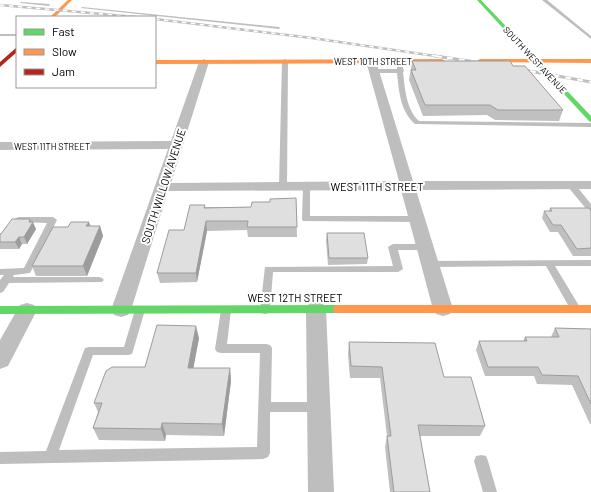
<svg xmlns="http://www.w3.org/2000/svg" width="591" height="492" font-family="Barlow,sans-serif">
<rect width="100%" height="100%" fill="#fff"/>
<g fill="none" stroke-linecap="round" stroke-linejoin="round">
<g fill="#bfbfbf" fill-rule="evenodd">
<polygon points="21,2 49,4 50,5 49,6 20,3"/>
<polygon points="82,7 279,27 280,28 279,29 81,8"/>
</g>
<g fill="#bebebe" fill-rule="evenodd">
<polygon points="542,0 547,0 591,36 591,39"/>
<rect x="0" y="34" width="17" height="2"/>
<polygon points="285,59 288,61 287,186 283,188 279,186 282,61"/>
<path d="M396,60L401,61L404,71L403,72C405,89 406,109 419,121L591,123V127L415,124C400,111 399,91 397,73H373L370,71L373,69H397Z"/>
<polygon points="568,183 574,183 591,204 591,211 588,211 568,187 567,185"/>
<polygon points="303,184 306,184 310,186 310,216 417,216 421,219 417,222 303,221 302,219"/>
<polygon points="19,217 53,217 57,220 30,273 14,275 13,277 99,277 102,278 104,280 102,282 9,283 3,292 0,293 0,280 4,275 0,275 0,269 24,268 47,223 16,222 15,220 16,218"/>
<polygon points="393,244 425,244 430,247 425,250 398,250 403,269 398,272 273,272 270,310 269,313 265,314 261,313 260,310 265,267 393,266 388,247"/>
<polygon points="591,260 591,266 555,266 581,309 580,312 576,313 572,312 546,266 430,267 425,264 430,261"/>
<polygon points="140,306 144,307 145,310 132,354 128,355 93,355 59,450 257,447 260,353 221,353 217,352 215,349 221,310 222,307 226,306 230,307 231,310 227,344 266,344 270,345 272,348 271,402 318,402 322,403 324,407 322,411 318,412 270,412 270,453 268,457 263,459 0,464 0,452 46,451 85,348 89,347 124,347 135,310 136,307"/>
<polygon points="481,455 486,456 488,461 497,492 483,492 474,461 476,456"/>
</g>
<g fill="#bebebe" fill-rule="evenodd">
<polygon points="371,58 376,61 413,181 591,181 591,189 416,190 453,309 450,314 443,316 436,314 433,309 401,190 168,191 131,310 128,315 121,317 114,315 111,310 168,149 0,150 0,142 171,141 199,62 204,59 209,62 171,183 399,181 366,61"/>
<polygon points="316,302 323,304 326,309 334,492 308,492 306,309 309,304"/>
<polygon points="27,303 34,305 37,310 8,366 0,369 0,340 20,305"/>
</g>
<g fill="#63d668" fill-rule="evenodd">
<polygon points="477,0 481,0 591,116 591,122 589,121"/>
<polygon points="338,305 342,306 343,309 342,312 338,313 0,314 0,306"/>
</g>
<g fill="#ff974d" fill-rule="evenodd">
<polygon points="68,0 72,0 55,17 50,17"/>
<polygon points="480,59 591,59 591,63 478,62 478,60"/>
<polygon points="155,60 442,59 445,61 442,63 155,64"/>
<polygon points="338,305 591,305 591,313 338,313 334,312 333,309 334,306"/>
</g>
<polygon fill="#b3261e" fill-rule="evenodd" points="17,47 17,52 0,67 0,62"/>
<defs>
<g id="rail-far1">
<polyline points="0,5 136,17"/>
<polyline points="155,19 312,38 442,57"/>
</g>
<g id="rail">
<polyline points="435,56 483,63"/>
<polyline points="518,69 591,82"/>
</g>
</defs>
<use href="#rail-far1" stroke="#bebebe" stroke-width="2.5"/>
<use href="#rail" stroke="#bebebe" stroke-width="3"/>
<use href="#rail-far1" stroke="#fff" stroke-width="1.5" stroke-dasharray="4.5" stroke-linecap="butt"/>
<use href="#rail" stroke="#fff" stroke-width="2" stroke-dasharray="6" stroke-linecap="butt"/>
</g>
<g fill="#c0c0c0">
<polygon points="412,61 513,66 563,110 559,121 495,120 487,115 423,116 409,80"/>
<polygon points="296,198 297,237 248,237 247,230 207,231 197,282 160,283 157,273 205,205 205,207 251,207 270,202"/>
<polygon points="550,208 591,211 591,256 573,256 558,232 550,232 542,218 544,211 549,211"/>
<polygon points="30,219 36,229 27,244 22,244 19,249 0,249 0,234"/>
<polygon points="90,226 100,226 103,236 87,276 36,276 32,266"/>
<polygon points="327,233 368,258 367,264 328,265 326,240"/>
<polygon points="555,328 591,329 591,424 590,424 572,385 537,384 534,376 485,376 476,350 479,341 523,341 525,337 551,337"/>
<polygon points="199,338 193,368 230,368 231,381 224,436 166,435 165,441 99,440 93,428 98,412 94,403 145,367"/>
<polygon points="349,342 444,377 485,426 480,436 420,436 430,492 390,492 385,447 387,436 380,378 350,378 348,354"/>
</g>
<g fill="#9c9c9c">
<polygon points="30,219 32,224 33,222 36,229 27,244 24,237"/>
<polygon points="206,221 207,231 197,282 196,273"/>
<polygon points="89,222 92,231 86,226"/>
<polygon points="100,226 103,236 87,276 83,266"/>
<polygon points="19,237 22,244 19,249 15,242"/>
<polygon points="196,326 199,338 191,381 188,368"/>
<polygon points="230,368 231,381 224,436 222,424"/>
<polygon points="162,423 166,435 165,441 161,429"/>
</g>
<g fill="#dfdfdf" stroke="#9c9c9c">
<polygon points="412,61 510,61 513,66 525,66 563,110 498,110 490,105 425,105 411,70 416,70"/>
<polygon points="296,198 297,227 247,227 248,221 206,221 196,273 157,273 169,230 184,230 190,205 205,205 204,208 251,207 252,202 270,202 270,199"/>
<polygon points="550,208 589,208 591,211 591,248 577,249 561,225 553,225 544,211 552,211"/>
<polygon points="12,219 30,219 29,222 33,222 24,237 19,237 15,242 0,242 0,234 1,234"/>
<polygon points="71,222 89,222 86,226 100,226 83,266 32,266 53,227 68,227"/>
<polygon points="327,233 364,233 368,258 329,258"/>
<polygon points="157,325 196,326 188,368 230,368 222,424 162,423 161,429 93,428 102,403 94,403 106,371 112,367 145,367"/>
<polygon points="555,328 591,329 591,404 578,376 542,375 538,367 488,367 479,341 527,341 525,337 559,337"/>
<polygon points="349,342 435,343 444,377 471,377 485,426 418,425 430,492 394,492 387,436 391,436 382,367 351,366"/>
</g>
<g text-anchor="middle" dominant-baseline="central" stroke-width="4" stroke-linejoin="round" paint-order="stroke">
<g font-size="9" fill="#000" stroke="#fff">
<text transform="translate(535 60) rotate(47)">SOUTH WEST AVENUE</text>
<text x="373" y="61">WEST 10TH STREET</text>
<text x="52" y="146">WEST 11TH STREET</text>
</g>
<g font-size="11" fill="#000" stroke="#fff">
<text transform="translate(163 186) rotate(-72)">SOUTH WILLOW AVENUE</text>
<text x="377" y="186">WEST 11TH STREET</text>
<text x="295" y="297">WEST 12TH STREET</text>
</g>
</g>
<rect x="16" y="16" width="140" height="72" fill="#ffffff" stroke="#999999"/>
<rect x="24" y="29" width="20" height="6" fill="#63d668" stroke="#999999"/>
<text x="52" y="36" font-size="12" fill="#000000">Fast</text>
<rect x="24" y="49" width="20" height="6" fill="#ff974d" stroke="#999999"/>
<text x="52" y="56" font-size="12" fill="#000000">Slow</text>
<rect x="24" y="69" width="20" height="6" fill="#b3261e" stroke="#999999"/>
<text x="52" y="76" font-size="12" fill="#000000">Jam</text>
</svg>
